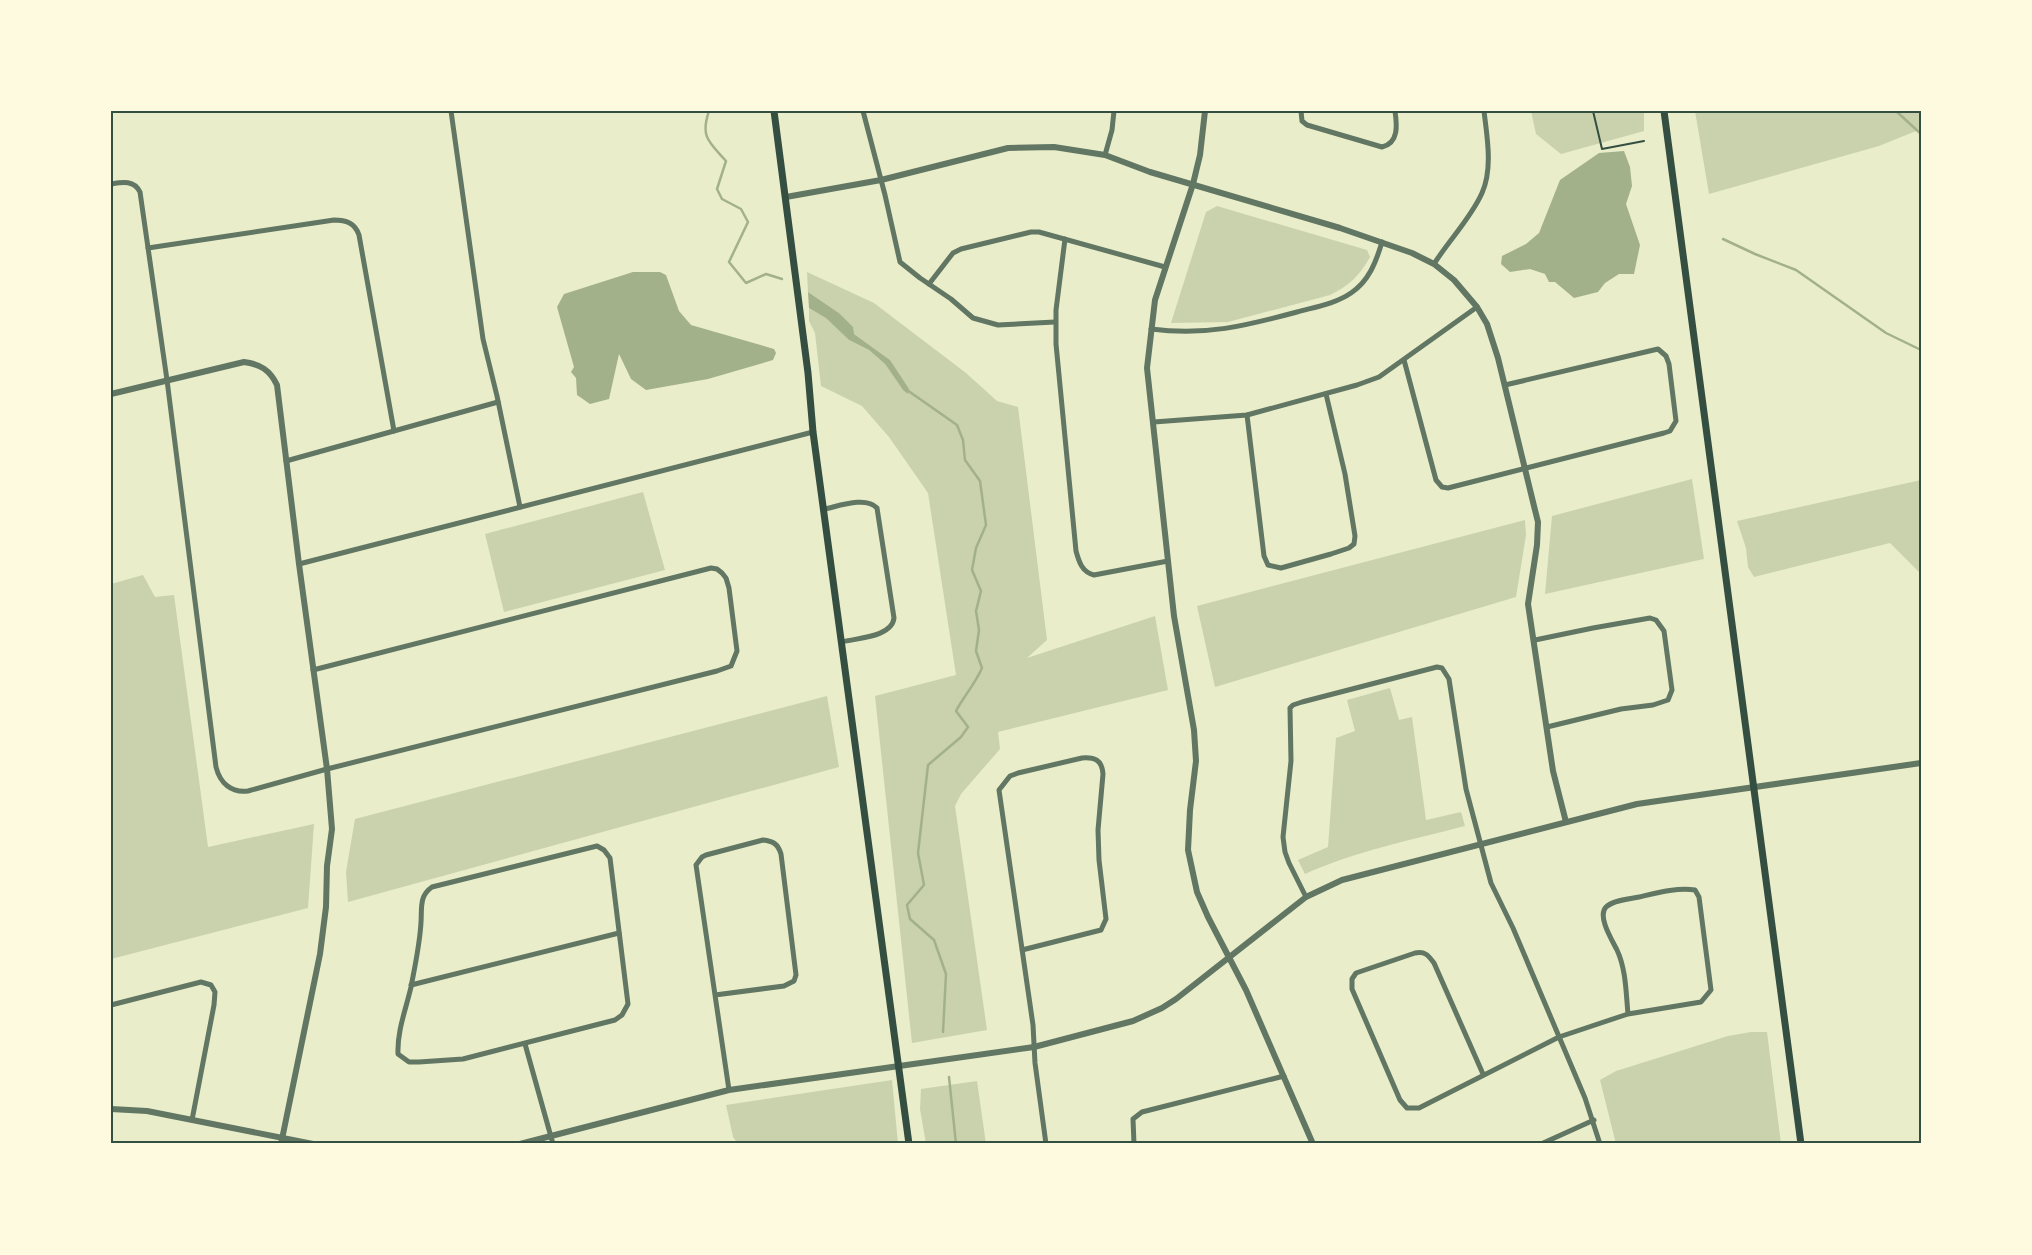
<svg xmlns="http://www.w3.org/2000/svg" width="2032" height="1255" font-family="'Varela Round',sans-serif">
<rect width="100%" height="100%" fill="#e9edc9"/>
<g fill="#cad2ad">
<polygon points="1531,111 1644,111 1644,131 1561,154 1536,134"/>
<polygon points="1695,111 1921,111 1921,129 1879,146 1709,194"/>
<path d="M1217,206L1367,250L1370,257C1360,275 1349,286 1330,295L1228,322L1171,323L1206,212Z"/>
<polygon points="807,272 874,303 966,373 997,401 1018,407 1047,640 1027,658 1155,616 1168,690 998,732 1000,749 961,794 955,806 987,1030 912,1043 875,696 956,675 928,493 889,437 862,406 821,386 815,333 809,321 809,308 826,317 849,340 869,350 885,364 903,390 890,360 854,334 839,313 808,292"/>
<polygon points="1692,479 1704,559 1545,594 1552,516"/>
<polygon points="1921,480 1921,574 1890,543 1754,577 1748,567 1746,548 1737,521"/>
<polygon points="643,492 665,570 504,612 485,534"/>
<polygon points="1525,520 1526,535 1516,597 1215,687 1197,606"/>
<polygon points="143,575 155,597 174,595 208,847 314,824 308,908 111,959 111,584"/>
<path d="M1390,688L1399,720L1412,717L1426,820L1461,812L1465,826C1411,840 1356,851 1305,874L1298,860L1328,847L1336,738L1355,731L1347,700Z"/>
<polygon points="827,696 839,767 348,902 346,872 355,819"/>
<polygon points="1751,1032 1767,1032 1781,1144 1616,1144 1600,1080 1616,1071 1728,1036"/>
<polygon points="892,1080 898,1144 738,1144 733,1137 726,1105"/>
<polygon points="977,1081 986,1144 926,1144 920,1109 921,1089"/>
</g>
<g fill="#a3b18a">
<polygon points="1624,151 1630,167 1632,186 1626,204 1640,245 1634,274 1619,274 1605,283 1598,292 1574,298 1555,282 1549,282 1545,274 1530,269 1510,272 1501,264 1502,256 1526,244 1539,233 1560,180 1599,153"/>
<polygon points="633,272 660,272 666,275 679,311 691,325 774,349 776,353 773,360 708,379 646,390 631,379 619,354 609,399 590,404 577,395 576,378 571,372 574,367 557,307 564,294"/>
<polygon points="808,292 839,313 853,327 854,334 890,360 909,389 908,394 903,390 885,364 869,350 849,340 826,318 809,308"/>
</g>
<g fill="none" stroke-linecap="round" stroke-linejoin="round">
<g stroke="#a3b18a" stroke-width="2.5">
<path d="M709,111C700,137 709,142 726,161L717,189L722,199L741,209L748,222L729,262L746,283L766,274L782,279"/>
<polyline points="1896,111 1921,134"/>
<polyline points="1723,239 1755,254 1796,270 1886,333 1921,350"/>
<path d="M907,390L957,425L963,440L965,460L980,481L986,525L976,548L972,570L981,591L976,611L979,630L976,651L982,668C975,684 964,696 956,711L968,727L961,737L928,765L918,853L924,885L907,905L910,919L934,940L946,974L943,1032"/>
<polyline points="949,1077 956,1144"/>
</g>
<polyline stroke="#344e41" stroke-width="2" points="1593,111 1602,149 1644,141"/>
<g stroke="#617663" stroke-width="5">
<polyline points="451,111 483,339 497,396 520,507"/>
<polyline points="863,111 885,195 900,262 920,278 951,299 973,318 998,325 1055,322"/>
<path d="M1301,111L1302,121L1307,125L1382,147C1399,143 1397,125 1395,111"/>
<polyline points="1105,155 1112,130 1114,111"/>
<path d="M111,184C123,182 134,180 140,192L167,380L216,767C220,783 231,793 248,791L327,769L717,671L731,666L737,651L729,588L726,578L722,573L717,569L711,568L313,670"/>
<path d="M1065,239L1056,310V344L1076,551C1079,562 1082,572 1094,575L1168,561"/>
<path d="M148,248L334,220C346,220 355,223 359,235L394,431"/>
<path d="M1434,264C1449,240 1471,218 1482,193C1493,168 1487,137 1484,111"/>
<polyline points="929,284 953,253 961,249 1031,232 1039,232 1165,267"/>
<path d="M1151,329C1206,336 1245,326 1297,312C1315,307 1335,304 1351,293C1369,281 1376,262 1382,242"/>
<polyline points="1404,360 1436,480 1442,487 1448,488 1664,433 1670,431 1676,421 1669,364 1666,356 1658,349 1505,385"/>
<polyline points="1247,415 1264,556 1268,565 1281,568 1331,554 1349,548 1354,544 1355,536 1345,474 1326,394"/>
<polyline points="1154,422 1247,415 1357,385 1379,377 1477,307"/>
<polyline points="286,461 498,402"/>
<path d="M825,509C839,506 866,496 877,508L894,618C892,637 857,638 842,642"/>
<polyline points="299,564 813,432"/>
<polyline points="1535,640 1593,628 1650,618 1656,620 1664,631 1672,690 1668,700 1653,705 1621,709 1547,727"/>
<path d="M597,846L604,850L610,858L628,1004L622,1015L615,1020L463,1059L419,1062H409L398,1054C397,1031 406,1009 411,987C415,966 420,943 421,922C422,908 419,896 432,887Z"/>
<polyline points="1306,897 1289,863 1285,852 1283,837 1291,761 1290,708 1293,705 1302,702 1437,667 1442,668 1449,679 1466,789 1491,883 1513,928 1585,1098 1600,1144"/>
<path d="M1022,950L1101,930L1106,919L1099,860L1098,830L1103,774C1102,760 1095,757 1082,758L1018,773L1010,776L999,790L1033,1025L1035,1063L1046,1144"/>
<polyline points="411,985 619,933"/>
<path d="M715,995L696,865L702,857L706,855L763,840C773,841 778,844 781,854L796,975L794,981L784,986L715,995L729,1090"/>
<polyline points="111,1005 201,982 211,985 215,992 214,1005 192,1120"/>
<polyline points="525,1044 553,1144"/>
<path d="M1483,1074L1434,963C1428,955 1425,951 1415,953L1356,973L1352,979V989L1400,1100L1407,1108H1419L1559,1037L1628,1014L1701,1002L1711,990L1699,897L1695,890C1678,887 1656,893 1639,897C1629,899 1613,900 1606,907C1597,916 1612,940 1617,950C1626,969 1626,993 1628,1014"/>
<polyline points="1134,1144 1133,1119 1142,1112 1284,1076"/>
<polyline points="1541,1144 1594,1120"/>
</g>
<g stroke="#617663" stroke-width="6">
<polyline points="1205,111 1200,155 1193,184 1155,300 1147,368 1174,616 1194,730 1196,761 1190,810 1188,850 1197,892 1208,917 1246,990 1313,1144"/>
<polyline points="786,197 881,180 1008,148 1054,147 1105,155 1150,172 1340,228 1412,253 1434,264 1454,280 1477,307 1487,324 1498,358 1534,506 1538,522 1537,545 1528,604 1553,771 1566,822"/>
<path d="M111,394L244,362C260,364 270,370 277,385L299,564L327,769L332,829L327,866L326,907L320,954L281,1144"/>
<polyline points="111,1109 147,1111 313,1144"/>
<polyline points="520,1144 729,1090 1034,1047 1133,1021 1162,1008 1176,999 1306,897 1342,880 1637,804 1921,763"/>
</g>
<g stroke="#344e41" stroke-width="7">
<polyline points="774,111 808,373 813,432 909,1144"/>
<polyline points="1664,111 1801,1144"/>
</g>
</g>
<rect width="2032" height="1255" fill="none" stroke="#fefae0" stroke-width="225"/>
<rect x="112" y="112" width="1808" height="1030" fill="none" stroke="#344e41" stroke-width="2"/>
</svg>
